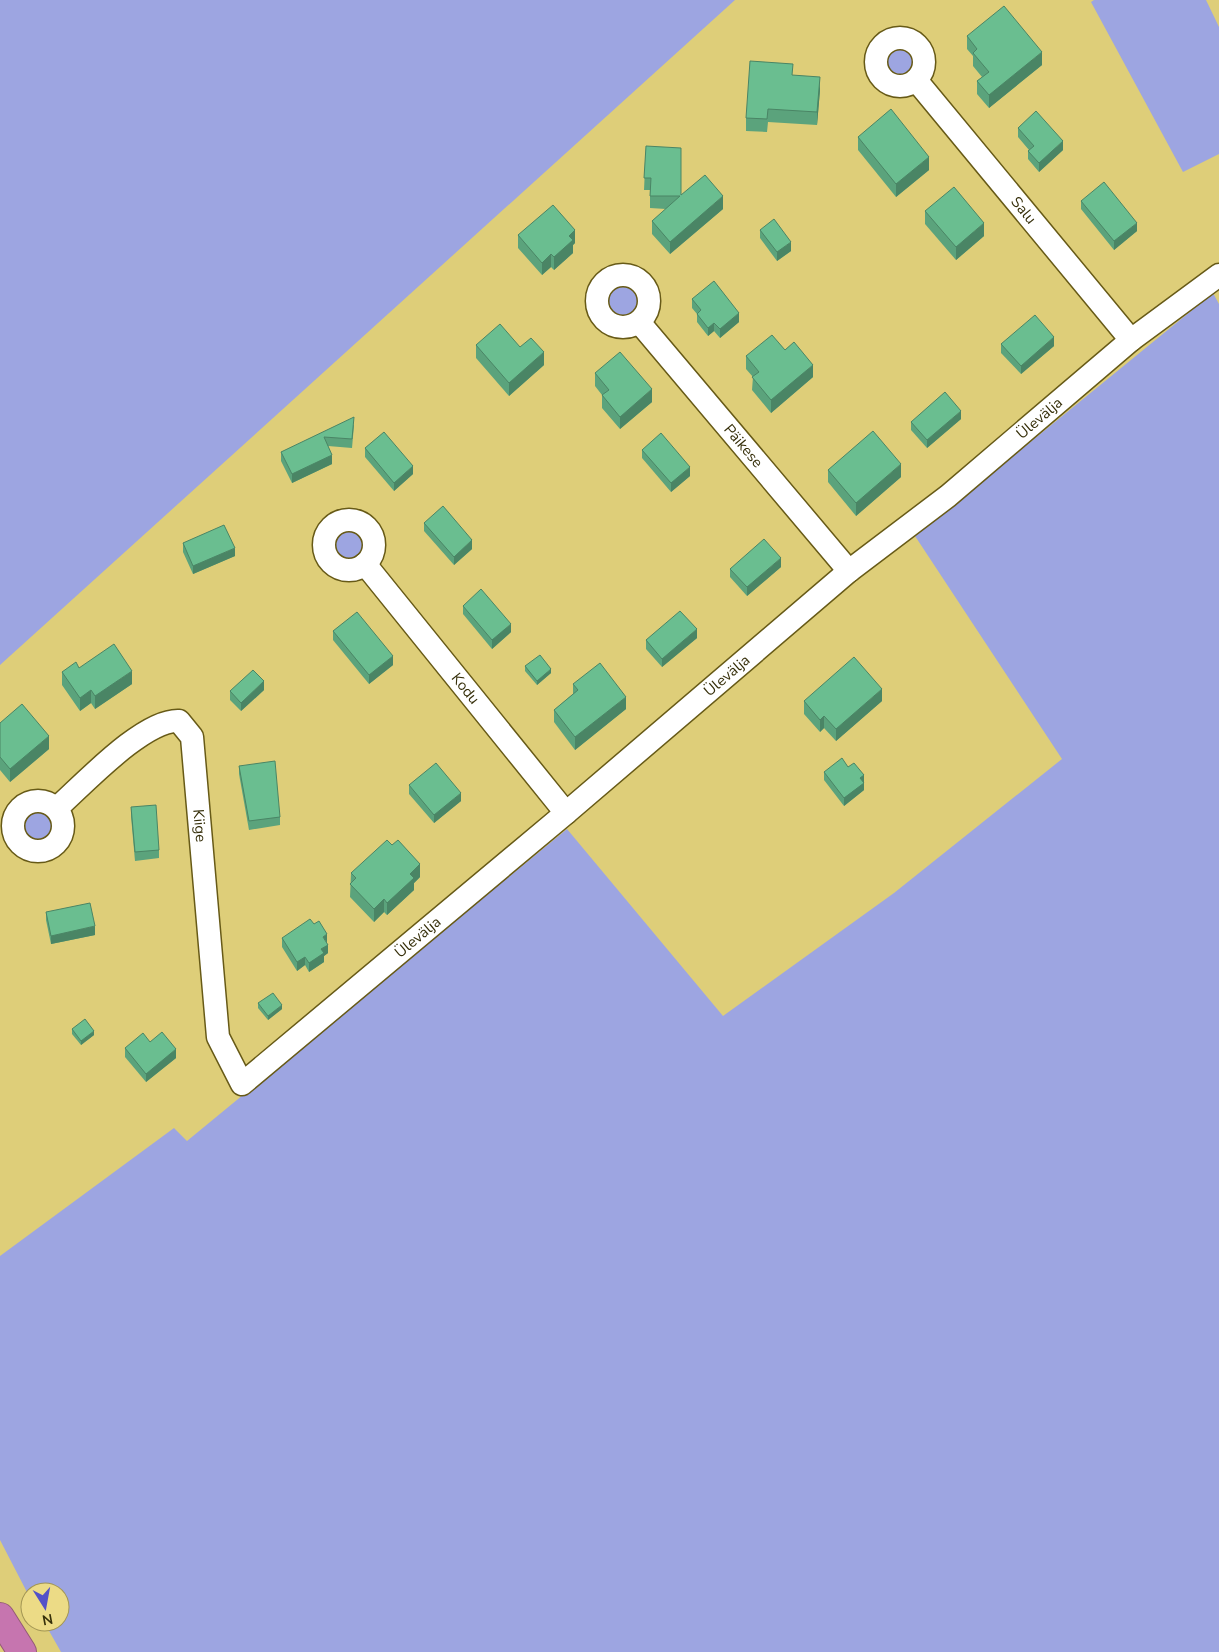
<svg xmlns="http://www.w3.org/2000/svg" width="1219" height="1652" font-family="'Nunito Sans',sans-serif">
<rect width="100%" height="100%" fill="#dece79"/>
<g fill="#9da5e1">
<polygon points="0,0 735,0 0,665"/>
<polygon points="1094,0 1206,0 1219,27 1219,154 1183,172 1091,2"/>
<circle cx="900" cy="62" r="17"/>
<circle cx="623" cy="300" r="17"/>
<polygon points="1213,293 1219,304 1219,1652 61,1652 44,1622 60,1622 60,1592 30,1592 30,1598 0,1540 0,1256 174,1128 187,1141 567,829 723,1016 894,893 1062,759 915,536"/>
<circle cx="349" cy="544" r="17"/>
<circle cx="38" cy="826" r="16"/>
</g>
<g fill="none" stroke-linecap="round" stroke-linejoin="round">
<defs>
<g id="street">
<circle cx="900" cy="62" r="24"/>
<path id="s1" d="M916,80L1131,340"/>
<circle cx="623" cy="301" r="26"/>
<path id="s2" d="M639,322L849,571"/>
<circle cx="349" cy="545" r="25"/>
<path id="s3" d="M365,564L566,813"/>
<circle cx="38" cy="826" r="25"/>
<path id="s4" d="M57,808C84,784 144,719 179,721L192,737L218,1037L242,1084L566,813L849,571L948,496L1131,340L1219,275"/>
</g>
<polyline id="highway" points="0,1617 22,1652"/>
</defs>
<use href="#street" stroke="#675a17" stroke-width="25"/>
<use href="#highway" stroke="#945c75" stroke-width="30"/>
<use href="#street" stroke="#fff" stroke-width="22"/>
<use href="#highway" stroke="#c675af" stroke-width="28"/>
</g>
<g fill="#5ba37c">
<polygon points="967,36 1042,65 989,108 977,94 977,81 982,77 973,66 973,56 967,49"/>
<polygon points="793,76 820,90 817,125 768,122 767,132 746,131 746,118"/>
<polygon points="1018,128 1063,150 1039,172 1028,159 1028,151 1029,150 1018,137"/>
<polygon points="858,137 929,170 896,197 858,150"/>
<polygon points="646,146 681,195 723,209 670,254 652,234 652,221 666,209 650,208 650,190 644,190"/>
<polygon points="1081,201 1137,231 1114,250 1081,209"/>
<polygon points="925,211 984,236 956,260 925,224"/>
<polygon points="760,230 791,251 777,261 760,238"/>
<polygon points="518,235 575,243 573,245 573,253 554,270 551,267 542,275 518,248"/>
<polygon points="692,299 739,322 720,338 714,331 708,336 697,322 697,314 692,308"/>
<polygon points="1001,344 1054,346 1021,374 1001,353"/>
<polygon points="476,345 520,347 544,365 509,396 476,358"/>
<polygon points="785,350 813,377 771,413 752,390 753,377 746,369 746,356"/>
<polygon points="595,373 652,402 620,429 602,408 602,395 595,386"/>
<polygon points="961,419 927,448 911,430 911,422"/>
<polygon points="354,425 352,448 328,446 332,464 292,483 281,461 281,452"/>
<polygon points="365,448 413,474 394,491 365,457"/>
<polygon points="642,450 690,476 671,492 642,458"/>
<polygon points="828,470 901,477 856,516 828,482"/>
<polygon points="424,523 472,549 454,565 424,531"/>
<polygon points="183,543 235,556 193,574 183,552"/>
<polygon points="781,567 747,596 730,577 730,569"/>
<polygon points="463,606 511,632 492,649 463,614"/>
<polygon points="333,631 393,665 369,684 333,640"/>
<polygon points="697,638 662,667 646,649 646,640"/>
<polygon points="525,666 551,673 537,685 525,671"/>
<polygon points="79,668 132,684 95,709 91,703 80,711 62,685 62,672"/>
<polygon points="573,684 626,709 575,750 554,722 554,710 573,694"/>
<polygon points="264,690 241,711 230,700 230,691"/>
<polygon points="804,701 882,701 836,741 824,728 820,732 804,714"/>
<polygon points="0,723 49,749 10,782 0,770"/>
<polygon points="239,766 280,817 280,825 249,830 239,774"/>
<polygon points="848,767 864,775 864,790 844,806 824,780 824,772"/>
<polygon points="409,785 461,801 434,823 409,794"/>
<polygon points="131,807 159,850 159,858 135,861 131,816"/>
<polygon points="351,873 420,877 414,883 414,890 387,915 384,912 374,922 350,897"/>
<polygon points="46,912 95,935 51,944 46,920"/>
<polygon points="282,938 327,943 328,953 324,956 324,962 309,972 305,965 297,971 282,947"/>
<polygon points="258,1003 282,1009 268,1020 258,1008"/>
<polygon points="72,1029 94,1035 81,1045 72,1034"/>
<polygon points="150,1042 176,1058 146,1082 125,1057 125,1048"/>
</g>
<g fill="#4a8565">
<polygon points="1042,52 1042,65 989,108 989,95"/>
<polygon points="820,77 820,90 817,125 817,112"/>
<polygon points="1063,141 1063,150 1039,172 1039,163"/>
<polygon points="929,157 929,170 896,197 896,184"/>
<polygon points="723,196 723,209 670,254 670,242"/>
<polygon points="984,223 984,236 956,260 956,247"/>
<polygon points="1137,223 1137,231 1114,250 1114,241"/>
<polygon points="575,230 575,243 573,245 573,253 554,270 554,257 569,236"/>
<polygon points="791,242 791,251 777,261 777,252"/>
<polygon points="551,254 551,267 542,275 542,263"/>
<polygon points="739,313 739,322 720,338 720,329"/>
<polygon points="714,323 714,331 708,336 708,328"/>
<polygon points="1054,337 1054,346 1021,374 1021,366"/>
<polygon points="544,352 544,365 509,396 509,383"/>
<polygon points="813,365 813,377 771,413 771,400"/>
<polygon points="652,389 652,402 620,429 620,417"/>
<polygon points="961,411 961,419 927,448 927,440"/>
<polygon points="332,455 332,464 292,483 292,474"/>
<polygon points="901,464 901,477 856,516 856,503"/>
<polygon points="413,466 413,474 394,491 394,483"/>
<polygon points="690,467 690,476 671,492 671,483"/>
<polygon points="472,540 472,549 454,565 454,557"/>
<polygon points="235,548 235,556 193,574 193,566"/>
<polygon points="781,558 781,567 747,596 747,587"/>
<polygon points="511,624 511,632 492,649 492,640"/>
<polygon points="697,629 697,638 662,667 662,659"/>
<polygon points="393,656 393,665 369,684 369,675"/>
<polygon points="551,669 551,673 537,685 537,681"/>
<polygon points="132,671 132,684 95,709 95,696"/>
<polygon points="264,681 264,690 241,711 241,703"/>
<polygon points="882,689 882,701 836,741 836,729"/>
<polygon points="91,690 91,703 80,711 80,698"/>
<polygon points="626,697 626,709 575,750 575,737"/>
<polygon points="824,716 824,728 820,732 820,720"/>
<polygon points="49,736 49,749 10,782 10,769"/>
<polygon points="864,775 864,790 844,806 844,798 860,778"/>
<polygon points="461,793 461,801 434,823 434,815"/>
<polygon points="420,864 420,877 414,883 414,890 387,915 387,903 410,874"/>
<polygon points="384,899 384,912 374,922 374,909"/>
<polygon points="95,926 95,935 51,944 51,936"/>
<polygon points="327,934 327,943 323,937"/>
<polygon points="328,945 328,953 324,956 324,962 309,972 309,963 321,949"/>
<polygon points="305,957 305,965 297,971 297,962"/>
<polygon points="282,1005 282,1009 268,1020 268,1016"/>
<polygon points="94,1031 94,1035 81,1045 81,1041"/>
<polygon points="176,1049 176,1058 146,1082 146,1074"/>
</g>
<g fill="#6abe90" stroke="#4a8565">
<polygon points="1004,6 1042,52 989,95 977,81 989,72 973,53 977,49 967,36"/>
<polygon points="750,61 793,64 792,75 820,77 817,112 768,109 767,119 746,118"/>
<polygon points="891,109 929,157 896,184 858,137"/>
<polygon points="1036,111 1063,141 1039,163 1028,151 1034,146 1018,128"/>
<polygon points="646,146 681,148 681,195 705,175 723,196 670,242 652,221 680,196 650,196 651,178 644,178"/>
<polygon points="1104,182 1137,223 1114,241 1081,201"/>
<polygon points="954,187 984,223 956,247 925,211"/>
<polygon points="553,205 575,230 569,236 573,240 554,257 551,254 542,263 518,235"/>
<polygon points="774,219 791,242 777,252 760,230"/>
<polygon points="714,281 739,313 720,329 714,323 708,328 697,314 701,310 692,299"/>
<polygon points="1035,315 1054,337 1021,366 1001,344"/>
<polygon points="500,324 520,347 531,338 544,352 509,383 476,345"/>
<polygon points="772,335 785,350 794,342 813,365 771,400 752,377 759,372 746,356"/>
<polygon points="620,352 652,389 620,417 602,395 609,390 595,373"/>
<polygon points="945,392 961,411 927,440 911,422"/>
<polygon points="354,417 352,439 324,437 332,455 292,474 281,452"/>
<polygon points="873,431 901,464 856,503 828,470"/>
<polygon points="384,432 413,466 394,483 365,448"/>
<polygon points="661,433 690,467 671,483 642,450"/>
<polygon points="443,506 472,540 454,557 424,523"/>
<polygon points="224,525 235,548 193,566 183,543"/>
<polygon points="764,539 781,558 747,587 730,569"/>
<polygon points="481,589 511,624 492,640 463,606"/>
<polygon points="680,611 697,629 662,659 646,640"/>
<polygon points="357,612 393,656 369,675 333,631"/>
<polygon points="114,644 132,671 95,696 91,690 80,698 62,672 76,662 79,668"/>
<polygon points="540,655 551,669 537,681 525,666"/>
<polygon points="854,657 882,689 836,729 824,716 820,720 804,701"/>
<polygon points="600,663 626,697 575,737 554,710 578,690 573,684"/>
<polygon points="253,670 264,681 241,703 230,691"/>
<polygon points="22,704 49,736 10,769 0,757 0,723"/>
<polygon points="842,758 848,767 854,763 864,775 860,778 864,783 844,798 824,772"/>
<polygon points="275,761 280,817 249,821 239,766"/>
<polygon points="436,763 461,793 434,815 409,785"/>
<polygon points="156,805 159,850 135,852 131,807"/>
<polygon points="387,840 392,845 398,840 420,864 410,874 414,878 387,903 384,899 374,909 350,884 356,878 351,873"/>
<polygon points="90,903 95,926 51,936 46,912"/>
<polygon points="310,919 314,924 319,921 327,934 323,937 328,945 321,949 324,953 309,963 305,957 297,962 282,938"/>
<polygon points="273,993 282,1005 268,1016 258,1003"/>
<polygon points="85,1019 94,1031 81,1041 72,1029"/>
<polygon points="162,1032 176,1049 146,1074 125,1048 143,1033 150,1042"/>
</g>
<g text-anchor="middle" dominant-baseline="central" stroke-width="4" stroke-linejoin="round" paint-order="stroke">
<g font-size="15" fill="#362f0a" stroke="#ecdb86">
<text stroke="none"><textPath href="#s1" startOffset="169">Salu</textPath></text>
<text stroke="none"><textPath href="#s4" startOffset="1566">Ülevälja</textPath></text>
<text stroke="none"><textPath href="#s2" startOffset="162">Päikese</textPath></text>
<text stroke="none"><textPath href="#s4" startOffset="1161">Ülevälja</textPath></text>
<text stroke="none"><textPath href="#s3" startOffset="160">Kodu</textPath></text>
<text stroke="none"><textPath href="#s4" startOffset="262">Kiige</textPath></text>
<text stroke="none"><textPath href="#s4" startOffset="756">Ülevälja</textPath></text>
</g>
</g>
<g transform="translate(45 1607) rotate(169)"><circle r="24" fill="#ecdb86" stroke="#a39654"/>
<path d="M0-4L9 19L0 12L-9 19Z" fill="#5351c8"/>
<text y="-8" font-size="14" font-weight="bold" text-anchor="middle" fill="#362f0a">N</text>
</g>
</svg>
